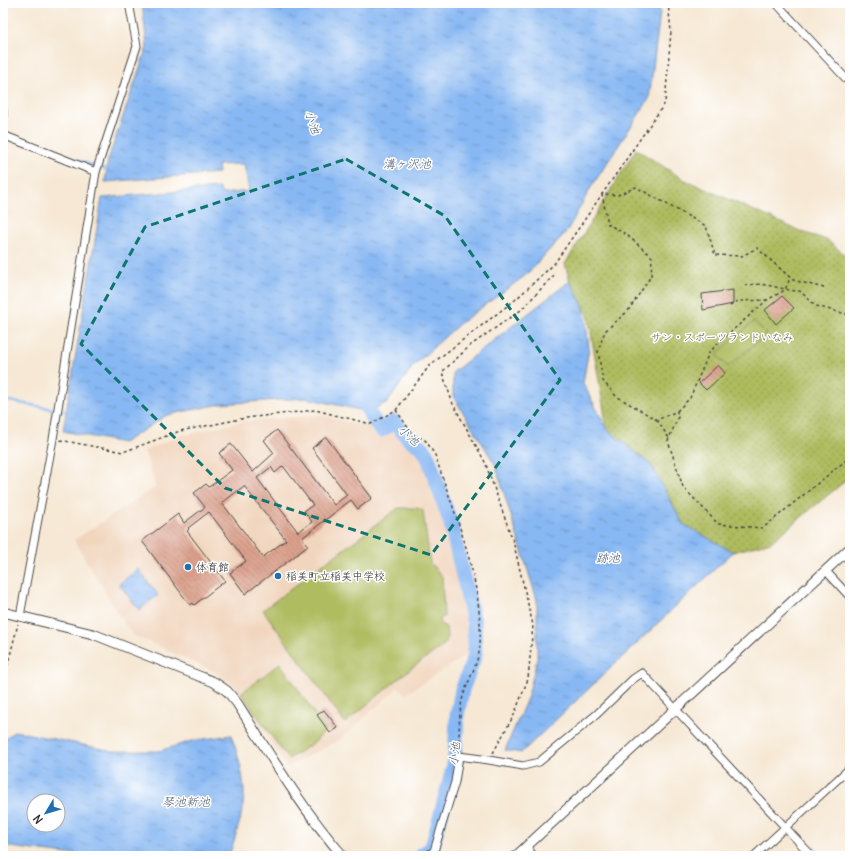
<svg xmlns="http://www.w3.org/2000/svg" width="853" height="859" font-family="Delius,'Klee One',sans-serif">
<defs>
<pattern id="park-dots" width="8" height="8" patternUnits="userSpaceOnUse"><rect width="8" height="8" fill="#afbc5e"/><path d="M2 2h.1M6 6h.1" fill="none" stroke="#8f994e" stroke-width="1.8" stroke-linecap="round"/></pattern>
<pattern id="water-ripples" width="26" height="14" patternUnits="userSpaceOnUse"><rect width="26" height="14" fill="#88b8f3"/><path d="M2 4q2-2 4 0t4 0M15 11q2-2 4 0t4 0" fill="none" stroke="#6f96c5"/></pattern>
<pattern id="building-back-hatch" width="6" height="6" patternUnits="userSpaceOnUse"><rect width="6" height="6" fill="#dca18d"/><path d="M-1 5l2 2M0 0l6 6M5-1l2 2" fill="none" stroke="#b38373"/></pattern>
</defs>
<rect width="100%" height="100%" fill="#fff"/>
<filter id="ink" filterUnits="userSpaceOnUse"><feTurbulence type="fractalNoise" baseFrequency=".025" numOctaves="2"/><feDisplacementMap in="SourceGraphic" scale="8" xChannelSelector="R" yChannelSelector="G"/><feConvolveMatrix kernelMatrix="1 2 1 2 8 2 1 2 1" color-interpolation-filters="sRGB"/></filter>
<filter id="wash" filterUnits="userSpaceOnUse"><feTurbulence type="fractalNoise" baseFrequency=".012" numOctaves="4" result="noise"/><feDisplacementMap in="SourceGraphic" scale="16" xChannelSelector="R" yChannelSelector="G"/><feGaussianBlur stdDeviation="0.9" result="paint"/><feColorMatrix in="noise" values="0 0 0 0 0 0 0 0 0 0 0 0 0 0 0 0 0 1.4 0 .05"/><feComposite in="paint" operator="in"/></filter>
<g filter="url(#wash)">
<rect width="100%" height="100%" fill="#f6e8d4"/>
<polygon fill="#f1d5bd" points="321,415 375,429 378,437 394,429 423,457 449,530 467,612 468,654 405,694 398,687 341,739 287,767 234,685 209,669 133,635 123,622 74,540 156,487 144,451 179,436 241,422"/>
<polygon fill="url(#park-dots)" stroke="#6d7444" points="636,149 683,179 802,232 827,240 850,259 850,477 771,542 733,552 683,524 652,466 607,429 588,315 570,281 565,264"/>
<g fill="#afbc5e" stroke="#6d7444">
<polygon points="754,321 766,334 728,367 717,354"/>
<path d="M398,508H417L423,510L430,563L442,576L444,617H441L440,624L446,627C447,635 449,640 443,646L409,670L345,723L263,610Z"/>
<polygon points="280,663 326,730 315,742 288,759 241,693"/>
</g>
<g fill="url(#water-ripples)" stroke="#5a728f" fill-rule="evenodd">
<polygon points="142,3 659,3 660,13 649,99 590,189 567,231 526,275 459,324 413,366 388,402 369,412 306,398 221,404 167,415 123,443 63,431 102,198 219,188 222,194 249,191 244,164 218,165 219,173 105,182 108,160 147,47"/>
<polygon points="570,281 584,308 589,348 583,383 607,429 652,466 683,524 733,552 521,753 505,750 528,696 537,659 537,600 495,464 453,396 453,372"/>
<polygon points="138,569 158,595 139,610 119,584"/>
<path d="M15,731L113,751H159L192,741L231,735C238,754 244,775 244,795C243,816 235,837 229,856H82L3,846V740ZM34,801H58V825H34Z"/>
</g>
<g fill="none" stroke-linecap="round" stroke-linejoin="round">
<g stroke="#88b8f3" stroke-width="2.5">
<polyline points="54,152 107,170 110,169"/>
<polyline points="3,400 64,411 69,408"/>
</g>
<path stroke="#88b8f3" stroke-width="15" d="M370,392C363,408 371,417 381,430L394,422L409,439L423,448L428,457L451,524L474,623L475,655L462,690L457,716L455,761L432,848L420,856"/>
</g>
<g id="blocks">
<g fill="url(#building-back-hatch)" fill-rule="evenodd">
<polygon points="733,290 733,304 703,310 702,294"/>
<polygon points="782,296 794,308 776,324 765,310"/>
<polygon points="718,365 725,373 706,390 699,383"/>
<path d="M277,430L334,505L347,495L312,448L326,437L372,498L358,509L351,500L302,538L308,546L245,594L230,573L246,561L209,512L188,528L189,529L187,531L225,581L194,605L193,603L190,605L142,541L178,514L184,523L205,507L194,493L206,484L209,487L232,470L219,453L231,444L253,472L274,453L264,440ZM283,466L313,505L304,511L312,522L298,532L257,478L271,467L275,473ZM244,486L286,540L263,557L222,503Z"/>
<polygon points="324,710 338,728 330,733 317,715"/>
</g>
</g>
</g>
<g filter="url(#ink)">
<use href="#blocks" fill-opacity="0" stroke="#494744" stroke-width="1"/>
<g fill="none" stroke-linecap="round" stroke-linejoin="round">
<defs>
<g id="minor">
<polyline points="776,3 850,83"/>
<polyline points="3,110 3,132"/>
<polyline points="3,135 96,172"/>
<polyline points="826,571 850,597"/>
<polyline points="20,616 53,439 96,172 137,46 129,3"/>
<polyline points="526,847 534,856"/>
<polyline points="427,856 434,851 455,782 459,756 489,760 523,766 539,762 597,714 633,679 642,673 812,856"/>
<polyline points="754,856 850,768"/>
</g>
<g id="tertiary">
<path d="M3,612L93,634L214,682L227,691L237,703C270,755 302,809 343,856"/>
<polyline points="516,856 850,548"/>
</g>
</defs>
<use href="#minor" stroke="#494744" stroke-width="9"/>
<use href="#tertiary" stroke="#494744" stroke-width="11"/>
<g stroke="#494744" stroke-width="1.5" stroke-dasharray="3 3" stroke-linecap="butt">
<path d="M745,286C763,280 782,291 800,291L816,306L846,314L850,317"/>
<polyline points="824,288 793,280 757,248 742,256 715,255 706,226 636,187 618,195 602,194 608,224 627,235 652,257 651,276 628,311 605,331 598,351 603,381 616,396 657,420 677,411 678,417 668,441 683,487 718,524 763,528 850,457"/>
<polyline points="730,306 738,301 767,300"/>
<path d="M396,410L411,432L426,441L435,455C455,516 483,579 480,644C479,664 467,681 462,700C459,716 459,732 459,748"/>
<polyline points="677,411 690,398 709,353 716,345 767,300 785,290 790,278"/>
<polyline points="657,420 669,438"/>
<polyline points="60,440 123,452 180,431 246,418 315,410 371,424 396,410 430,365 515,300 554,264 665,103 671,31 668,3"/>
<polyline points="3,683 18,624"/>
<polyline points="493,753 514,715 528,679 533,625 513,541 485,462 453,404 442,372 471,345 521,310 555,274"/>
</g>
<use href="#minor" stroke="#fff" stroke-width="7"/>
<use href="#tertiary" stroke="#fff" stroke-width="9"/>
</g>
</g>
<path fill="none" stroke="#0f766e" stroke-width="3" stroke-dasharray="8 5" stroke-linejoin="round" d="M346,159L445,216L560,380L431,555L225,488L81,344L145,227Z"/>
<g fill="#1f6fb2" stroke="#fff" stroke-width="1.5">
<circle cx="188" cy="567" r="4"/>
<circle cx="278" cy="576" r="4"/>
</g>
<g text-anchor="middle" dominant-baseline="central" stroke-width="3" stroke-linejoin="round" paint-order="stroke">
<g font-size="11" fill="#595e3d" stroke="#fff">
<text x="722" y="337">サン・スポーツランドいなみ</text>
</g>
<g font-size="11" fill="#2b2b2b" stroke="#fff" text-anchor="start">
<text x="196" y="567">体育館</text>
<text x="286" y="576">稲美町立稲美中学校</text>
</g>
<g font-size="12" font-style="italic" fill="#4c5c71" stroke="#fff">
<text transform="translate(313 122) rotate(71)">小池</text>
<text x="407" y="163">溝ヶ沢池</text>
<text transform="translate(409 435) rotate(42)">小池</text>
<text x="608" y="557">跡池</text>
<text transform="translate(454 754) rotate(-84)">小池</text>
<text x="186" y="801">琴池新池</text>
</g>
</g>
<rect width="853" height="859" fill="none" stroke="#fff" stroke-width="16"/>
<g transform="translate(46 813) rotate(232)"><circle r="19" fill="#ffffff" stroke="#aaaaaa"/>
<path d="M0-3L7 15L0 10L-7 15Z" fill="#1f6fb2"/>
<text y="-6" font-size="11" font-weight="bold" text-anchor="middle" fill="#2b2b2b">N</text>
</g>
</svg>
